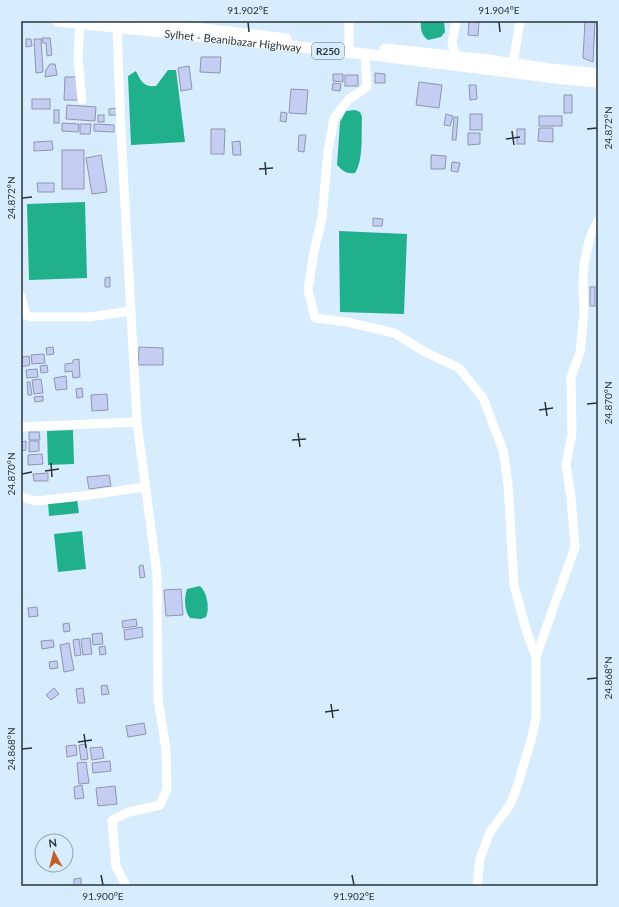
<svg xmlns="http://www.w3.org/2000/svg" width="619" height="907" font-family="Lato,sans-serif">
<rect width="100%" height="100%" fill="#d7edfd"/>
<g fill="#20b08c">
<path d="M421,21H444L445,32L441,37L428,40C422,36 420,29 421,21Z"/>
<path d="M168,70H176L185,142L131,145L128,76L136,71C141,82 144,87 156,86Z"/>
<path d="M355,110L360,112L362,117C361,132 364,160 355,173C346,174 343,171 337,165L340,122L346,111Z"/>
<polygon points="85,202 87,278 29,280 27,204"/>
<polygon points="339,231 407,234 404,314 340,312"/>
<polygon points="73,430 74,464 48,465 47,431"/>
<polygon points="77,499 79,513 49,516 48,503"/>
<polygon points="82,531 86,569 58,572 54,534"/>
<path d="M200,586C207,592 210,608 206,617L201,619L190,618C184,611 184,597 187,589Z"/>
</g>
<g fill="#c3cef2" stroke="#8d95af">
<polygon points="469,21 479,22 478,36 468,35"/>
<polygon points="585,21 595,21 593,62 583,58"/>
<polygon points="42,38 50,38 52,55 47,56 46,43 43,43"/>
<polygon points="26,39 31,39 32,46 26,47"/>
<polygon points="34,39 41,39 43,72 36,73"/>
<polygon points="201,57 221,57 220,73 200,72"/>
<polygon points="50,64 55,64 57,75 45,77 46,70"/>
<polygon points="189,66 192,89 181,91 178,68"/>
<polygon points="375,73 385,74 385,83 375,83"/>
<polygon points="333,74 343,74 343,82 333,81"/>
<rect x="345" y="75" width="13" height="11"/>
<polygon points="65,77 78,77 78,100 64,100"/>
<polygon points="419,82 442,85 439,108 416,105"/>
<polygon points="333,83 341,84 340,91 332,90"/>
<polygon points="469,85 476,85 477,99 470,100"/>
<polygon points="291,89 308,90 306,114 289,113"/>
<rect x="564" y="95" width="8" height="18"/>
<rect x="32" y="99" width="18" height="10"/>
<polygon points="67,105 96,107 95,121 66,119"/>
<polygon points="118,108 118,115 109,115 109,109"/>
<rect x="54" y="110" width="5" height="13"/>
<polygon points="281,112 287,113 286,122 280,121"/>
<polygon points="446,114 453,116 450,126 444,125"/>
<rect x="470" y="114" width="12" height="16"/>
<rect x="98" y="115" width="6" height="7"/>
<rect x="539" y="116" width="23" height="10"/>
<polygon points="454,117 458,117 456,140 452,140"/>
<polygon points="62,123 79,124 78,132 62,131"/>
<polygon points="80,124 91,124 90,134 80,134"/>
<polygon points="94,124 114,125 114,132 94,131"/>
<polygon points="539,128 553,128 553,142 538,141"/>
<polygon points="211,129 225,129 224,154 211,154"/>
<rect x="517" y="129" width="8" height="15"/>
<polygon points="468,133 480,133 480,144 468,145"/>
<polygon points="299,135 306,135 304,152 298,151"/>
<polygon points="52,141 53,150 34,151 34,142"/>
<polygon points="240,141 241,155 233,155 232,142"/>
<rect x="62" y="150" width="22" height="39"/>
<polygon points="101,155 107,192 92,194 86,158"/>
<polygon points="431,155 446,156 445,169 431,169"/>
<polygon points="452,162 460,163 458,172 451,171"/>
<polygon points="37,183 54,183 54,192 38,192"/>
<polygon points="373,218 383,219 382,226 373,226"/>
<polygon points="110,277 110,287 105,287 105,278"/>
<rect x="590" y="287" width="5" height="19"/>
<polygon points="53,347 54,354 47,355 46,348"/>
<polygon points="139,347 163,348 163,365 138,365"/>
<polygon points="44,354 45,363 32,364 31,355"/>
<polygon points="29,356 30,365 21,367 21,357"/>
<polygon points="79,359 80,377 73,378 72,371 65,372 65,364 73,363 73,360"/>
<polygon points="47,365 48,372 41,373 40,366"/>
<polygon points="37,369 38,377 27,378 26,370"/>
<polygon points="66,376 67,389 56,390 54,378"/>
<polygon points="41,379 43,393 34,394 32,380"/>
<polygon points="27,382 30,382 32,395 28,395"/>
<polygon points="82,388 83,397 77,398 76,389"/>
<polygon points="107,394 108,410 92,411 91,395"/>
<polygon points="43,396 43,401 35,402 34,397"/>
<polygon points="29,432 39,432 40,440 29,440"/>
<polygon points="26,441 26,450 21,451 21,442"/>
<polygon points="29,441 39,441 39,451 29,452"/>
<polygon points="42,454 43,464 28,465 28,455"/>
<polygon points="48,473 48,481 34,481 33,474"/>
<polygon points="109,475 111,486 89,489 87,477"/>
<polygon points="143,565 145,577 140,578 139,566"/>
<polygon points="181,589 183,615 166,616 164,590"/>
<polygon points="37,607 38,616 29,617 28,608"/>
<polygon points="136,619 137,626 123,628 122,621"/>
<polygon points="69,623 70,631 64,632 63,624"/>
<polygon points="142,627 143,637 125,640 124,630"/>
<polygon points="102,633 103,644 93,645 92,634"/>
<polygon points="90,638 92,654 83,655 81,639"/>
<polygon points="79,639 81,655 75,656 73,640"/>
<polygon points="53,640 54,647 42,649 41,641"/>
<polygon points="69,643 74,670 64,672 60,645"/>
<polygon points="105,646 106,654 100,655 99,647"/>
<polygon points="57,661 58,668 50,669 49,662"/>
<polygon points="107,685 109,694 102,695 101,686"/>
<polygon points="54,688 59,694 51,700 46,695"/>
<polygon points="83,688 85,703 78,703 76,689"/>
<polygon points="144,723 146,734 128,737 126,726"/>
<polygon points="86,744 88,759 81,760 79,745"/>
<polygon points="76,745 77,755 67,757 66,746"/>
<polygon points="102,747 104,758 92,760 90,748"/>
<polygon points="110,761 111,771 93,773 92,763"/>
<polygon points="86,762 89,783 79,784 77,763"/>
<polygon points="82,785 84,798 75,799 74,787"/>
<polygon points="115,786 117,804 98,806 96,788"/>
<polygon points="81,878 81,886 74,886 74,879"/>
</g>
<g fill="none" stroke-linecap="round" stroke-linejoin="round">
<g stroke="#fff" stroke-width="9">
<polyline points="456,21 452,43 456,57"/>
<polyline points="80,23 78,58 82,100"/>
<polyline points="117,27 121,132 137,422 157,574 158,698 166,750 167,789 160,805 129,812 112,820 116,866 126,886"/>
<polyline points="349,46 349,21"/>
<polyline points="365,54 367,87 349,99 334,118 328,151 322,218 314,252 308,290 315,318 347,322 394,333 425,352 459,368 483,398 503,450 508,484 514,585 527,633 536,657 536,716 532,737 518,784 510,805 490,832 480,859 477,886"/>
<polyline points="513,64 520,21"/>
<polyline points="21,296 26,315 31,317 89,317 131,311"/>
<polyline points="21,427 137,422"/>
<polyline points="21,497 36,501 82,496 145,487"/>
<polyline points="536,657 575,547 571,497 566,465 572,433 571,377 580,353 582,333 584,311 583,283 584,264 590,237 598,221"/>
</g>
<g stroke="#fff" stroke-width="11">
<path id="s1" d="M58,21L365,54L564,79L598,82"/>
<polyline points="136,21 286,39"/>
<polyline points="385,49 488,60 550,69 598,74"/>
</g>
</g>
<path fill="none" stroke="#28333b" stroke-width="1.5" d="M248,22L249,32M499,22L500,32M587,129L597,128M512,131L514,145M506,139L520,137M265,162L266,175M259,169L273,168M22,198L32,197M545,402L547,416M587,404L597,403M539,410L553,408M298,433L300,447M292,440L306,439M51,463L52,477M45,471L59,469M22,474L32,472M587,679L597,678M331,704L333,718M325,712L339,710M84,734L86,748M78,742L92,740M22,749L32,748M101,875L103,885M352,875L354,885"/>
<g text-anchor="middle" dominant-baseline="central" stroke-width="4" stroke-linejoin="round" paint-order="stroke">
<rect fill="#d7edfd" stroke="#5c6b75" stroke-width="1" x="312" y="43" width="32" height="16" rx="3"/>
<g font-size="10" font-weight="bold" fill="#28333b">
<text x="328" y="51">R250</text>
</g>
<g font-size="11" fill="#28333b" stroke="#d7edfd">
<text stroke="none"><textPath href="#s1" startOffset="176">Sylhet - Beanibazar Highway</textPath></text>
</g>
</g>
<rect width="619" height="907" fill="none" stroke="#d7edfd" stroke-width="44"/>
<g transform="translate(54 853) rotate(353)"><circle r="19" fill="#d7edfd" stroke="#91a3af"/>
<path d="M0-3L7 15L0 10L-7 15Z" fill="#c25f26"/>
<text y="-6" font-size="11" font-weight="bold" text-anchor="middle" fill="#28333b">N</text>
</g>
<rect x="22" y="22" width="575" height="863" fill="none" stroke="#28333b" stroke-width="1.5"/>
<g font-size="10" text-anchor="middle" fill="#28333b">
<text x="248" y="14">91.902°E</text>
<text x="499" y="14">91.904°E</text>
<text transform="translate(608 128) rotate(-90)" y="4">24.872°N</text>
<text transform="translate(11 198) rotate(-90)" y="4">24.872°N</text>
<text transform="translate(608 403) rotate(-90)" y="4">24.870°N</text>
<text transform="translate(11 474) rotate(-90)" y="4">24.870°N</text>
<text transform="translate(608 678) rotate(-90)" y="4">24.868°N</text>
<text transform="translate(11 749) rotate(-90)" y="4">24.868°N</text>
<text x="103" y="900">91.900°E</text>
<text x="354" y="900">91.902°E</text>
</g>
</svg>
